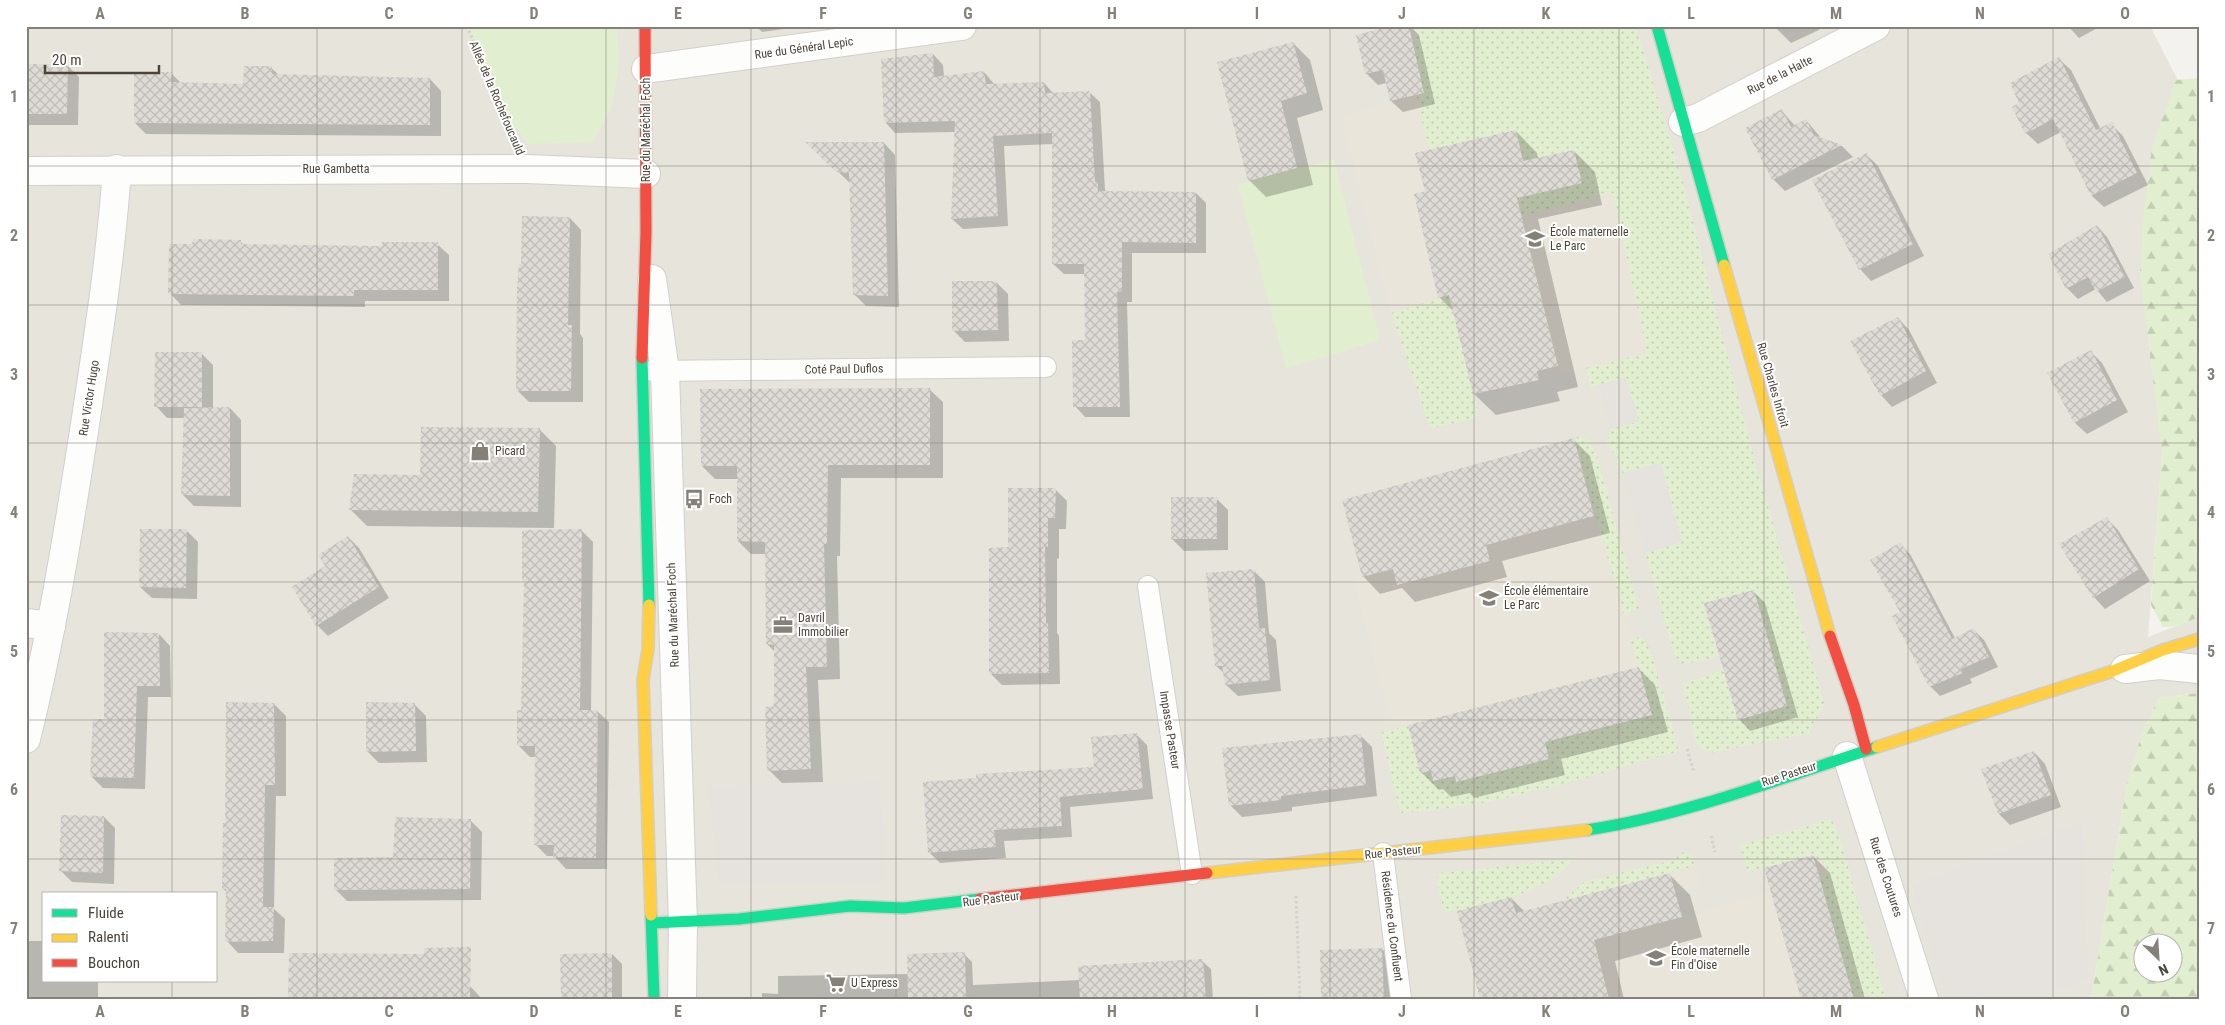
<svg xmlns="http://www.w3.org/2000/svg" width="2225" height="1025" font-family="'Roboto Condensed',sans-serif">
<defs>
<pattern id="grass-dots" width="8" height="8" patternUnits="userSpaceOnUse" patternTransform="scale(1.25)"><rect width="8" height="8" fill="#e1eecf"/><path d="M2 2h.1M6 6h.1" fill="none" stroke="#c3cdb2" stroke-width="1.8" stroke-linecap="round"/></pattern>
<pattern id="forest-firs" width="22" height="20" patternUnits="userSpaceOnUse" patternTransform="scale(1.25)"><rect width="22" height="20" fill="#e1eecf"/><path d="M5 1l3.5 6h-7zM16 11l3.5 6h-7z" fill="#c3cdb2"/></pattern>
<pattern id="building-cross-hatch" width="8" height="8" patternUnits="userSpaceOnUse" patternTransform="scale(1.25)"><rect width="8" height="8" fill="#dedbd6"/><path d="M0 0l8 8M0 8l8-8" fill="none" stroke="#c0bdb8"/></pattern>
</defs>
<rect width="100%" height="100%" fill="#f4f2ee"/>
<path fill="#e7e4dc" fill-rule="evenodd" d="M26,26H2150L2189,102L2148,637L2199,617V693L2159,698L2127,784L2091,999H26ZM44,894H216V981H44Z"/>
<g fill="#eae5da">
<polygon points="1413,26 1636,26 1683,182 1726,351 1591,387 1586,368 1560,375 1558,366 1537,371 1539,380 1473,394 1449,295 1391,313 1341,118 1390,101 1424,93 1413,46 1417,45"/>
<polygon points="1574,438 1652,715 1545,742 1456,782 1433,781 1420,773 1407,725 1393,730 1354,580 1362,577 1342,500"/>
<polygon points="1814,854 1822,857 1827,874 1820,876 1854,999 1480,999 1457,911 1511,897 1516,913 1695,866 1700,885 1675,892 1682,917 1771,892 1764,868"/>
</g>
<g fill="url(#grass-dots)">
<polygon points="1413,26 1636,26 1683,182 1752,450 1825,705 1808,734 1709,753 1697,746 1683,686 1684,683 1723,670 1738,720 1786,706 1704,604 1719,656 1686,664 1681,664 1674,654 1645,553 1682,542 1661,463 1623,473 1617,457 1606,443 1611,429 1639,421 1626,378 1591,387 1586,368 1647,353 1613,193 1522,216 1517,198 1581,183 1574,150 1523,161 1516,130 1429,150 1416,95 1424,93 1413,46 1417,45"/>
<polygon points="1449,295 1479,414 1476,418 1434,428 1429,425 1391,313"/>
<polygon points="1583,436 1593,446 1596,453 1639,608 1624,616 1574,438"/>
<path d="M1641,637L1651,651L1679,751C1585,778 1499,807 1400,813L1381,733L1408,725L1420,773L1431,771L1434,781L1455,776L1456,781L1545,742L1652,715L1630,639Z"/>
<polygon points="1831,819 1837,829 1886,999 1854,999 1819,876 1827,874 1822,858 1816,860 1814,854 1748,873 1740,845"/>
<polygon points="1683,852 1692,856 1695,866 1562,901 1584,882 1673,860"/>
<path d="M1575,859C1567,866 1558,876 1548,881C1519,898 1478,910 1444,912L1437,882L1440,873Z"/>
</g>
<g fill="url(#forest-firs)" fill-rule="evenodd">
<polygon points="2199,78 2199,617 2177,626 2163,627 2151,605 2162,452 2140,274 2144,210 2152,148 2175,80"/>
<path d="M2199,693V999H2091L2127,784L2142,733L2159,698ZM2142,942H2172V972H2142Z"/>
</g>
<g fill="#e1eecf">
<polygon points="467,26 617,26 619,66 611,110 593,142 528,144 504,113"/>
<polygon points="1334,159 1380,340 1286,369 1238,185 1248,181"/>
</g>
<g fill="#e6e3df">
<polygon points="1839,26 1865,26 1717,102 1711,92"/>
<polygon points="1625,378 1639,421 1611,429 1598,386"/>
<polygon points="1661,463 1682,542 1645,553 1623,473"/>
<polygon points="880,782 886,882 719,884 708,786"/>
<polygon points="2082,822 2088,980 2035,999 1944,999 1912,884"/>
</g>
<g fill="#0003">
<polygon points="756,26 806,26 762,32"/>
<polygon points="1396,26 1410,26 1419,35 1435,104 1403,112 1391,101 1387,83 1378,85 1366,73"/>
<polygon points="1774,26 1820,26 1819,30 1791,43"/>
<polygon points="2068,26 2101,26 2079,38"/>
<polygon points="1293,43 1310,60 1323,110 1297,118 1313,185 1266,197 1249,180"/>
<polygon points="933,54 943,65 944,77 984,72 995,85 1044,83 1054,94 1089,92 1100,102 1105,190 1107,192 1196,193 1206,203 1206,253 1132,253 1132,302 1127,302 1130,417 1085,417 1075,406 1087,341 1085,274 1064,274 1053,264 1053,144 1004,146 1008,226 963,229 952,219 955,132 895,133 885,122"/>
<polygon points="2059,59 2071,70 2101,130 2111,124 2123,136 2148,185 2104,207 2092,196 2061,132 2038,144 2026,133 2020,104"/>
<polygon points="26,65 67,65 79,77 78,125 26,125"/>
<polygon points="271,68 279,75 430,79 441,91 441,136 146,134 135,123 172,74 182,84 245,85"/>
<polygon points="1782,111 1795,126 1806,120 1821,138 1842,146 1853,157 1785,191 1773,179"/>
<polygon points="1516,131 1537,153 1538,159 1574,151 1595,172 1602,205 1538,219 1578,387 1557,392 1560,401 1496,415 1474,394 1455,313 1439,297"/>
<polygon points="808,143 884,143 895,155 899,307 866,306 854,294 850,183"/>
<polygon points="1866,154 1878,166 1924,256 1871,281 1860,269"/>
<polygon points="570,218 581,230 580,334 583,338 583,402 529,402 517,390"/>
<polygon points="2097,226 2107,237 2134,288 2107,302 2096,289 2078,299 2067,288"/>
<polygon points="241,242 244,245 383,247 437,244 449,255 449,301 365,301 365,307 181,305 170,293"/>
<polygon points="996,282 1008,294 1009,341 965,342 953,330"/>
<polygon points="1898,318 1909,330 1937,383 1892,407 1881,395"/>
<polygon points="2090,351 2102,363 2128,412 2087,434 2075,423 2049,373"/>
<polygon points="202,354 213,365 213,409 230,408 241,420 241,507 194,506 183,495 185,418 167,418 156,406"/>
<polygon points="929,389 943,402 943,478 841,478 840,556 837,556 840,679 818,680 823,782 782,783 769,770 776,707 775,652 767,644 767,554 751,554 738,541 738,479 715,479 702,466"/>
<polygon points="539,429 556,446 554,528 367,526 350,509 421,476"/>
<polygon points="1573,439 1590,456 1610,533 1502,561 1507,577 1415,602 1402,588 1380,594 1364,577 1344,501"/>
<polygon points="1055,489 1067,501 1066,529 1059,529 1059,558 1057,559 1057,633 1059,636 1060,684 1002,685 991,674"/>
<polygon points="1216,498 1228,510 1228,550 1184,551 1172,539"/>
<polygon points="2107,519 2118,530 2150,581 2105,609 2094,597"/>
<polygon points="187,531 198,542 197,599 152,598 140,587"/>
<polygon points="582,531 593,542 591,711 597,711 609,722 607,869 566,869 554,856 547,856 535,844 536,757 530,757 518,745 522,711 525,583 523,581"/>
<polygon points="348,537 359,548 389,598 328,636 317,625 326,566"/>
<polygon points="1900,544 1910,554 1955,638 1974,630 1984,640 1998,667 1970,679 1972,683 1940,696 1930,686 1901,613"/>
<polygon points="1253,570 1265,582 1269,633 1276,640 1281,691 1238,696 1226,685 1225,674 1216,666"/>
<polygon points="1753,591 1765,603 1798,717 1750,731 1739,719"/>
<polygon points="159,634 170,646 171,697 148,697 145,789 103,788 92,777 106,720"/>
<polygon points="1638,668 1655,685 1668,732 1561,759 1565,775 1474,798 1470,793 1451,797 1443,789 1439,790 1422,773"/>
<polygon points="274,704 286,716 286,796 276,796 274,909 285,919 284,953 238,953 227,941 228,893 223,889 227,824"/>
<polygon points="414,704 426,716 427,762 379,763 367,751"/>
<polygon points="1136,734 1147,745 1153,799 1070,807 1072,837 1004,841 1006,858 940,863 929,852 1095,768"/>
<polygon points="1360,735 1372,747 1377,796 1292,807 1292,811 1242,817 1230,805"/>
<polygon points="2034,752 2045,764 2061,807 2010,825 1999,814 1983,770"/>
<polygon points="104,817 115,828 114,884 72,882 60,870"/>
<polygon points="471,821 482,832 481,900 347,901 336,890"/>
<polygon points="1813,856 1830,873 1865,999 1803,999"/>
<polygon points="1669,874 1690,895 1702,937 1615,961 1624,999 1481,999 1511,898 1525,912"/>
<polygon points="26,941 44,941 44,981 98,981 98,999 26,999"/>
<polygon points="1382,949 1399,966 1400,999 1322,999"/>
<polygon points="612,954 622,964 622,999 562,999"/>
<polygon points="964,954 972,962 973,985 1080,980 1202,961 1211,969 1213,999 762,999 762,993 778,994 778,976 909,974"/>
<polygon points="470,986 482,999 425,999"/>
</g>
<g fill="url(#building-cross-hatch)">
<polygon points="1391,26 1409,26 1424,93 1390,101 1383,70 1365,74 1356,35"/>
<polygon points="1293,42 1307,93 1281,101 1297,168 1248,181 1217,62"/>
<polygon points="933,53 934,77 984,71 986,84 1044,82 1045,93 1090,91 1095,182 1098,182 1098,191 1196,192 1196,243 1122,242 1122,292 1117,292 1120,407 1073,407 1072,340 1085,340 1084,264 1052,264 1052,133 993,136 998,216 951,219 955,121 884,123 881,59"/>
<polygon points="2059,57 2096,130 2112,122 2137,173 2091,196 2053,119 2025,134 2012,107 2019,103 2010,83"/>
<polygon points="26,64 68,64 67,114 26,114"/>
<polygon points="244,66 272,66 272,74 430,78 430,125 134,123 134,72 172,72 172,82 243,84"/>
<polygon points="1782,109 1791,127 1806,119 1814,135 1842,145 1772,180 1745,128"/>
<polygon points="1516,130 1523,161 1574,150 1582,183 1517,198 1558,366 1537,371 1539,380 1473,394 1449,295 1438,298 1414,194 1425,191 1415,153"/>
<polygon points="805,142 884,142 888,296 853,295 849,173 836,172"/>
<polygon points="1867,153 1913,244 1859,270 1812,180"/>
<polygon points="522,216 570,217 568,325 572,325 571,391 516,391 517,287 519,264 521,264"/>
<polygon points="2097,225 2125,277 2096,292 2088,277 2066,289 2048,254"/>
<polygon points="193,239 241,240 241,244 382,246 382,242 438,242 438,290 354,290 354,296 168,294 169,244 192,244"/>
<polygon points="952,281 997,281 998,330 952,331"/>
<polygon points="1898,317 1926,371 1880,396 1850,341"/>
<polygon points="2091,350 2117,400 2074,423 2047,373"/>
<polygon points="155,352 202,352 202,407 154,407"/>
<polygon points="930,388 930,465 828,465 827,544 824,544 827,667 806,667 811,769 767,771 765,707 774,706 774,645 766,644 765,542 737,541 737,466 701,466 700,389"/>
<polygon points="230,407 230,496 181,495 184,408"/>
<polygon points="421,427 540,428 538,512 349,510 354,474 420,475"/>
<polygon points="1574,438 1594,516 1486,545 1490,561 1397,585 1393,569 1362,577 1342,500"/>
<polygon points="1008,488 1056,488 1055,518 1048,518 1048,547 1045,547 1046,623 1048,623 1049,673 989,674 989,548 1008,547"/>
<rect x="1171" y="497" width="46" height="42"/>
<polygon points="2107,517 2139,569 2093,598 2059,544"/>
<polygon points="140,529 187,529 186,588 139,587"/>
<polygon points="582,529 580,710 598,710 596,858 553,857 554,845 534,845 535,746 517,746 517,710 521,710 524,581 522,581 522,530"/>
<polygon points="348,536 379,587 316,626 292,587 325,566 318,555"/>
<polygon points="1901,542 1952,639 1974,628 1989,657 1961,669 1963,673 1929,687 1892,616 1900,612 1870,560"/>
<polygon points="1254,569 1259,628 1265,628 1270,680 1225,685 1222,666 1215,666 1206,573"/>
<polygon points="1754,590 1787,706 1738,720 1704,603"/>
<polygon points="104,632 159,633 160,686 137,686 134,778 90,777 93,719 104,719"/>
<polygon points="1639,667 1652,715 1545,742 1549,759 1456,782 1455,776 1433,781 1431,771 1420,773 1408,725"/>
<polygon points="226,702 274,703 275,785 265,785 263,907 274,907 273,941 225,942 226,889 222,889 223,823 225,823"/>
<polygon points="366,702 415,703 416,751 366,752"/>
<polygon points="1137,733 1143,789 1060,797 1062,826 994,830 996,847 928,853 923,782 976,778 976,774 1094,767 1091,737"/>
<polygon points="1361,734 1366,785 1281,796 1281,800 1229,806 1222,748"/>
<polygon points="2034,751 2051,795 1998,814 1981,769"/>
<polygon points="61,815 104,816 103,873 59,871"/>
<polygon points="395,817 471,819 470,889 334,890 334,858 393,857"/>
<polygon points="1813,855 1854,999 1801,999 1764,868"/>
<polygon points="1670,873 1682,917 1594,940 1609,999 1480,999 1457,911 1511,897 1516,913"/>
<polygon points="471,947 470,999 288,999 289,953 424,954 424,948"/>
<polygon points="1382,948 1384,999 1321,999 1320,950"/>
<polygon points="965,952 966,999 908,999 907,954"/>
<polygon points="612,953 612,999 561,999 560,954"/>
<polygon points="1203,959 1206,999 1080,999 1078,966"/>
</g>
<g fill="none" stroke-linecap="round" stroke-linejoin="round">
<defs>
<g id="lane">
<polyline points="653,371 1046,367"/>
<polyline points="1148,586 1192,874"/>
<polyline points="1383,853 1401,999"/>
</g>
<g id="street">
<polyline points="646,69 962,26"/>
<polyline points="1683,122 1698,118 1876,26"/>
<polyline points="26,171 528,169 646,174"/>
<polyline points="652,279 665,371 683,923 682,999"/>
<polyline points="26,623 51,626"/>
<polyline points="2125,669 2159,665 2199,669"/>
<path d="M26,739C51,638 68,534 84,431C97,345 111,257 117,169"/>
<polyline points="1847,756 1924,999"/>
</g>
<g id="fast">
<polyline points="1657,26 1724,265"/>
<polyline points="642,358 649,605"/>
<path d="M1587,830C1686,815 1782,778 1877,747"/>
<polyline points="651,915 654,999"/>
<polyline points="652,923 739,919 850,906 904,908 980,899"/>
</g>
<g id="slow">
<polyline points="1724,265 1830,636"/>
<polyline points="649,605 648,649 643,680 651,915"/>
<polyline points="1877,747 2113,671 2163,650 2199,639"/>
<polyline points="1207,873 1587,830"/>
</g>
<g id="jam">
<polyline points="642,358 646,233 645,26"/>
<polyline points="1830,636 1854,705 1866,749"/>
<polyline points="980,899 1207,873"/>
</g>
</defs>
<use href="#lane" stroke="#d2d0cb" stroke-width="22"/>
<use href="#street" stroke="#d2d0cb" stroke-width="30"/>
<use href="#fast" stroke="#d3cfc5" stroke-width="14"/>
<use href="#slow" stroke="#d3cfc5" stroke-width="14"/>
<use href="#jam" stroke="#d3cfc5" stroke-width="14"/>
<g stroke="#d3d2cc" stroke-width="3" stroke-dasharray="2.5 2.5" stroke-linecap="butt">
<polyline points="467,26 514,136"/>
<polyline points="1687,749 1694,772"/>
<polyline points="1711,836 1715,852"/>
<polyline points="1296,896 1300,999"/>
</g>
<use href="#lane" stroke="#fdfdfc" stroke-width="20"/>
<use href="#street" stroke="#fdfdfc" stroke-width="28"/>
<use href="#fast" stroke="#16e098" stroke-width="11"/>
<use href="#slow" stroke="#ffcf43" stroke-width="11"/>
<use href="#jam" stroke="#f24e42" stroke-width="11"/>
</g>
<path fill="none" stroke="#868178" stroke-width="1" stroke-opacity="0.55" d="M172,26V894M317,26V999M462,26V999M606,26V999M751,26V999M896,26V999M1040,26V999M1185,26V999M1330,26V999M1474,26V999M1619,26V999M1764,26V999M1908,26V999M2053,26V999M26,166H2199M26,305H2199M26,443H2199M26,582H2199M26,720H2199M26,859H2199M172,981V999"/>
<defs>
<symbol id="school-bare" viewBox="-9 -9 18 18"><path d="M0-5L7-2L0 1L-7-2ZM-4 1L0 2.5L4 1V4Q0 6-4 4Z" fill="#868178" stroke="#fff" stroke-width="2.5" paint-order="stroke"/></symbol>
<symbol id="shop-bare" viewBox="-9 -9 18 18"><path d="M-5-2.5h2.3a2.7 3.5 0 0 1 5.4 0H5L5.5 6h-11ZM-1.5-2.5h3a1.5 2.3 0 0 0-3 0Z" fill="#868178" stroke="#fff" stroke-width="2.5" paint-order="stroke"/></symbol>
<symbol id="bus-bare" viewBox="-9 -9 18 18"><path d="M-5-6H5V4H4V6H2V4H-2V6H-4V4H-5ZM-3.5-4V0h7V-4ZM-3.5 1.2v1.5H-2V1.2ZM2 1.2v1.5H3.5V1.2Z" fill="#868178" stroke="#fff" stroke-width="2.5" paint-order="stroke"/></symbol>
<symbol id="office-bare" viewBox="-9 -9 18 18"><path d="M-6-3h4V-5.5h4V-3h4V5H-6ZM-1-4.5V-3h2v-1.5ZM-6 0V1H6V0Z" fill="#868178" stroke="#fff" stroke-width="2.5" paint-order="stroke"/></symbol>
<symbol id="supermarket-bare" viewBox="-9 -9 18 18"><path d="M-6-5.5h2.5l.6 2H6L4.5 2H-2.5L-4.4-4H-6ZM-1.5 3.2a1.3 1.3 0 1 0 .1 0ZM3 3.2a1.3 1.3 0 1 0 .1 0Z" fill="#868178" stroke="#fff" stroke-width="2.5" paint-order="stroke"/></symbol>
</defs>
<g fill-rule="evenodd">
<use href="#school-bare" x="1521" y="225" width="28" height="28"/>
<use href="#shop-bare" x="466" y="437" width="28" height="28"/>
<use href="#bus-bare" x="680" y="485" width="28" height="28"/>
<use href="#school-bare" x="1475" y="584" width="28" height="28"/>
<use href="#office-bare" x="769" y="611" width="28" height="28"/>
<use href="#school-bare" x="1642" y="944" width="28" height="28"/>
<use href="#supermarket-bare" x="822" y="969" width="28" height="28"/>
</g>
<g text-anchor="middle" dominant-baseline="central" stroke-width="4" stroke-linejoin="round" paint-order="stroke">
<g font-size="12" fill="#4b4439" stroke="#fff">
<text transform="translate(804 48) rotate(-8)">Rue du Général Lepic</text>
<text transform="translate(1780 75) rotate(-27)">Rue de la Halte</text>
<text transform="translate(497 98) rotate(67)">Allée de la Rochefoucauld</text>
<text transform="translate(646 130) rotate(-90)">Rue du Maréchal Foch</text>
<text x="336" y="169">Rue Gambetta</text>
<text transform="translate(844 369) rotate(-1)">Coté Paul Duflos</text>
<text transform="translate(1773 385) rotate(74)">Rue Charles Infroit</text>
<text transform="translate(89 398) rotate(-81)">Rue Victor Hugo</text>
<text transform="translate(673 615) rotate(-92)">Rue du Maréchal Foch</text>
<text transform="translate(1170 730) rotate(81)">Impasse Pasteur</text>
<text transform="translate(1789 774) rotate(-18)">Rue Pasteur</text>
<text transform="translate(1393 852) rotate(-6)">Rue Pasteur</text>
<text transform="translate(1886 877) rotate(72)">Rue des Coutures</text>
<text transform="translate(991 899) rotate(-7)">Rue Pasteur</text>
<text transform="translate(1392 926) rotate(83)">Résidence du Confluent</text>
</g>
<g font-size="12" fill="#4b4439" stroke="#fff" text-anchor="start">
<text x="1550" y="232">École maternelle<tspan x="1550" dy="14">Le Parc</tspan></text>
<text x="495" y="451">Picard</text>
<text x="709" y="499">Foch</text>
<text x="1504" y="591">École élémentaire<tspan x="1504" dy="14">Le Parc</tspan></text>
<text x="798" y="618">Davril<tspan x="798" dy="14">Immobilier</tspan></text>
<text x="1671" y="951">École maternelle<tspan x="1671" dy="14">Fin d'Oise</tspan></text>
<text x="851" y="983">U Express</text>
</g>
</g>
<rect width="2225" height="1025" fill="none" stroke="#ffffff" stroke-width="55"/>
<rect x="42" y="892" width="175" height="90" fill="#ffffff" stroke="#b7b4b0"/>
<rect x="52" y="909" width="25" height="8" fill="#16e098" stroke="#b7b4b0"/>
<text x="88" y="918" font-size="15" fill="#4b4439">Fluide</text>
<rect x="52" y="934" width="25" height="8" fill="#ffcf43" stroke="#b7b4b0"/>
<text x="88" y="942" font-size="15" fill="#4b4439">Ralenti</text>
<rect x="52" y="959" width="25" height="8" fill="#f24e42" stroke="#b7b4b0"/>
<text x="88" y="968" font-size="15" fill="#4b4439">Bouchon</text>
<g transform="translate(2158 958) rotate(155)"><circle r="24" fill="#ffffff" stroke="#b7b4b0"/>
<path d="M0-4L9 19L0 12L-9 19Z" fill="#868178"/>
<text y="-8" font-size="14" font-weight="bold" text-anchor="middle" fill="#4b4439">N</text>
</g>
<path d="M45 65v8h114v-8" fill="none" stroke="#4b4439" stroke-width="2.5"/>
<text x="52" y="65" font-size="15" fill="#4b4439" stroke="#ffffff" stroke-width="4" paint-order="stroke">20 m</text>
<rect x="28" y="28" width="2170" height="970" fill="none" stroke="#868178" stroke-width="2"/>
<g font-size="16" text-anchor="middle" font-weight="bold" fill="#868178">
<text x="100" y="19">A</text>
<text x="245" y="19">B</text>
<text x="389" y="19">C</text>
<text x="534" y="19">D</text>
<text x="678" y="19">E</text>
<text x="823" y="19">F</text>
<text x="968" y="19">G</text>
<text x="1112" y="19">H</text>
<text x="1257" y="19">I</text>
<text x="1402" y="19">J</text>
<text x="1546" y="19">K</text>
<text x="1691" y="19">L</text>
<text x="1836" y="19">M</text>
<text x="1980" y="19">N</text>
<text x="2125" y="19">O</text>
<text x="14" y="102">1</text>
<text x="2211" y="102">1</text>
<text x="14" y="241">2</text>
<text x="2211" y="241">2</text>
<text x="14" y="380">3</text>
<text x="2211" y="380">3</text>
<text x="14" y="518">4</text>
<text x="2211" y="518">4</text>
<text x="14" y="657">5</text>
<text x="2211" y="657">5</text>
<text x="14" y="795">6</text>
<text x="2211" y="795">6</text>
<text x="14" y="934">7</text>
<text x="2211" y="934">7</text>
<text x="100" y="1017">A</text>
<text x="245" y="1017">B</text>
<text x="389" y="1017">C</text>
<text x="534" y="1017">D</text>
<text x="678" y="1017">E</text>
<text x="823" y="1017">F</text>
<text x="968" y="1017">G</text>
<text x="1112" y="1017">H</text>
<text x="1257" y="1017">I</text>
<text x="1402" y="1017">J</text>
<text x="1546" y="1017">K</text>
<text x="1691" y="1017">L</text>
<text x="1836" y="1017">M</text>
<text x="1980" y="1017">N</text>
<text x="2125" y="1017">O</text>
</g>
</svg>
